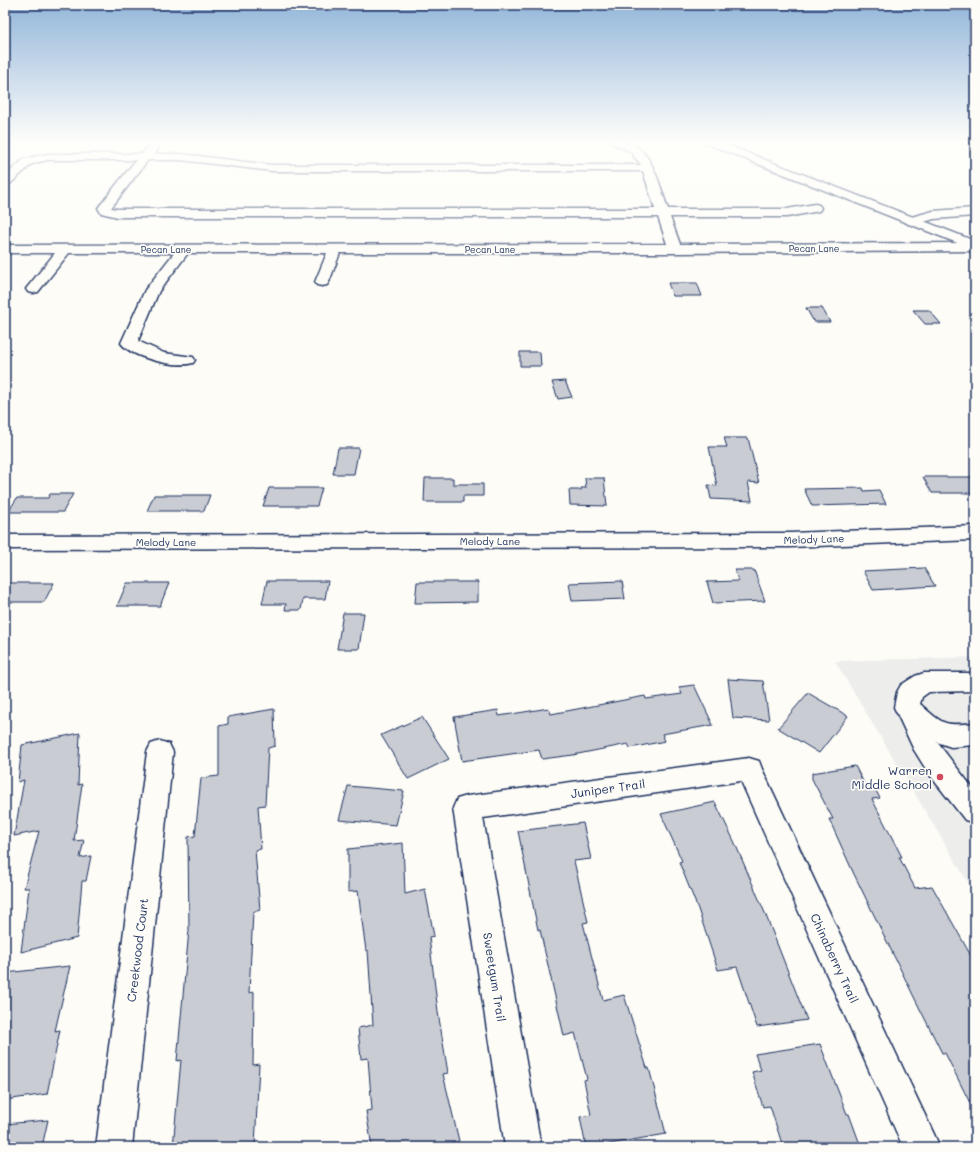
<svg xmlns="http://www.w3.org/2000/svg" width="980" height="1152" font-family="Mali,sans-serif">
<rect width="100%" height="100%" fill="#fdfcf7"/>
<filter id="ink" filterUnits="userSpaceOnUse"><feTurbulence type="fractalNoise" baseFrequency=".025" numOctaves="2"/><feDisplacementMap in="SourceGraphic" scale="8" xChannelSelector="R" yChannelSelector="G"/><feConvolveMatrix kernelMatrix="1 2 1 2 8 2 1 2 1" color-interpolation-filters="sRGB"/></filter>
<g filter="url(#ink)">
<polygon fill="#edeeec" points="975,657 975,894 835,661"/>
<g fill="#c9ccd3" stroke="#1b2f5e">
<polygon points="668,283 697,283 702,296 673,296"/>
<polygon points="806,308 822,308 830,322 814,322"/>
<polygon points="913,310 929,310 941,324 925,324"/>
<polygon points="520,352 540,352 541,366 520,366"/>
<polygon points="565,381 572,397 558,399 552,382"/>
<polygon points="724,438 748,438 759,483 748,482 752,501 711,499 708,485 717,486 709,447 727,447"/>
<polygon points="338,448 359,448 354,474 333,474"/>
<polygon points="923,477 975,477 975,493 932,493"/>
<polygon points="425,478 453,478 453,484 483,484 483,496 463,496 463,502 424,502"/>
<polygon points="585,478 604,478 607,506 570,505 569,490 581,490 581,488 586,488"/>
<polygon points="269,488 322,488 317,506 263,506"/>
<polygon points="863,488 864,491 879,490 886,504 812,506 804,489"/>
<polygon points="50,494 73,494 63,512 8,512 17,498 48,498"/>
<polygon points="154,495 210,495 204,511 147,511"/>
<polygon points="924,568 935,586 873,590 863,571"/>
<polygon points="735,570 754,570 765,601 713,603 707,582 738,581"/>
<polygon points="267,581 328,581 325,599 303,599 301,610 285,610 286,604 262,604"/>
<polygon points="622,581 625,599 572,601 569,583"/>
<polygon points="417,582 478,582 478,602 415,603"/>
<polygon points="5,583 54,583 44,602 5,602"/>
<polygon points="127,583 169,583 160,606 117,606"/>
<polygon points="343,613 364,613 359,649 337,649"/>
<polygon points="728,679 763,681 769,720 733,718"/>
<polygon points="694,685 713,725 662,734 665,741 630,748 628,744 573,755 542,759 539,750 462,761 454,717 498,710 499,716 549,708 551,714 645,696 646,699 682,694 679,687"/>
<polygon points="808,693 848,716 819,753 778,728"/>
<polygon points="274,709 275,746 268,748 265,805 258,806 261,849 255,850 260,910 253,912 249,993 254,992 253,1065 259,1064 255,1147 173,1147 181,1060 177,1061 189,930 188,837 195,836 201,778 219,776 219,726 228,724 228,717"/>
<polygon points="422,717 449,759 408,779 381,735"/>
<polygon points="80,733 78,785 82,784 74,841 84,840 80,858 91,856 86,881 82,881 77,938 21,952 29,888 24,888 39,831 14,836 24,780 18,782 22,745"/>
<polygon points="855,766 865,785 872,784 880,798 872,799 902,857 899,857 915,888 932,886 975,963 975,1113 945,1053 942,1053 914,997 853,872 829,819 833,819 812,779 812,773"/>
<polygon points="348,786 404,791 396,825 339,820"/>
<polygon points="715,802 734,841 765,913 807,1020 757,1027 737,967 718,970 698,909 679,862 682,861 661,814"/>
<polygon points="583,823 591,859 574,861 588,922 583,923 603,1000 624,995 647,1068 649,1068 666,1134 593,1147 586,1147 580,1117 591,1115 584,1080 587,1079 575,1033 564,1036 540,930 538,930 518,831"/>
<polygon points="403,843 405,894 425,889 434,936 429,937 438,1012 448,1073 443,1074 459,1141 440,1147 372,1147 366,1111 372,1110 368,1058 361,1059 358,1028 373,1025 368,950 366,951 358,891 348,892 348,849"/>
<polygon points="70,966 55,1031 60,1030 47,1094 5,1100 5,973"/>
<polygon points="820,1044 847,1114 849,1114 861,1147 783,1147 770,1106 763,1107 752,1072 761,1070 755,1054"/>
<polygon points="48,1120 42,1147 5,1147 5,1124"/>
</g>
<g fill="none" stroke-linecap="round" stroke-linejoin="round">
<defs>
<g id="minor">
<path d="M153,141H163L154,154H181L272,165H641L630,151L611,143L610,141C650,135 658,181 668,209H787L815,204L819,205L821,208L819,211L787,217H670L680,244L975,243V251L675,253H340L329,282L327,285L322,286L317,285L315,282L327,253H188L159,291L138,341L164,353L193,357L195,360L193,363C175,368 132,358 121,343L145,290L174,253H69L38,292L33,293L28,292L26,289L55,253H5V245L667,244L658,217H118L101,213L98,208L136,160H47L32,164L9,185L5,186V176L24,159L47,154H142ZM148,160H181L272,171H643L655,209H118L111,208Z"/>
<polygon points="975,208 975,216 934,219 913,225 908,224 907,221 908,218 933,211"/>
<polygon points="975,526 975,540 790,547 5,549 5,535 790,533"/>
<path d="M924,673H975V691L929,692L922,697L920,704C944,725 943,726 975,723V745L951,747L937,742L975,791V823L965,820L929,774L914,750L894,707L897,692L901,685L915,676Z"/>
<polygon points="160,741 169,744 173,752 132,1147 96,1147 147,752 151,744"/>
<polygon points="749,758 759,761 762,769 940,1147 903,1147 741,781 483,818 541,1147 505,1147 453,808 457,799 467,796"/>
</g>
<polygon id="major" points="704,141 717,141 975,241 975,250 705,143"/>
</defs>
<use href="#minor" stroke="#1b2f5e" stroke-width="3"/>
<use href="#major" stroke="#1b2f5e" stroke-width="3"/>
<polyline stroke="#1b2f5e" stroke-width="1.5" stroke-dasharray="1.5 1.5" stroke-linecap="butt" points="5,141 16,141"/>
<use href="#minor" fill="#fdfcf7" fill-rule="evenodd"/>
<use href="#major" fill="#fdfcf7" fill-rule="evenodd"/>
</g>
</g>
<linearGradient id="sky" x2="0" y2="1"><stop stop-color="#93b6da"/><stop offset="0.47" stop-color="#fefefb"/><stop offset="1" stop-color="#fefefb" stop-opacity="0"/></linearGradient>
<rect width="980" height="302" fill="url(#sky)"/>
<circle fill="#d1495b" stroke="#fdfcf7" stroke-width="1.5" cx="940" cy="777" r="4"/>
<g text-anchor="middle" dominant-baseline="central" stroke-width="3.5" stroke-linejoin="round" paint-order="stroke">
<g font-size="9" fill="#1b2f5e" stroke="#fdfcf7">
<text x="814" y="248">Pecan Lane</text>
<text x="166" y="249">Pecan Lane</text>
<text x="490" y="249">Pecan Lane</text>
</g>
<g font-size="10" fill="#1b2f5e" stroke="#fdfcf7">
<text transform="translate(814 539) rotate(-2)">Melody Lane</text>
<text x="490" y="541">Melody Lane</text>
<text x="166" y="542">Melody Lane</text>
</g>
<g font-size="12" fill="#1b2f5e" stroke="#fdfcf7" text-anchor="end">
<text x="932" y="770">Warren<tspan x="932" dy="14">Middle School</tspan></text>
</g>
<g font-size="12" fill="#1b2f5e" stroke="#fdfcf7">
<text transform="translate(608 788) rotate(-8)">Juniper Trail</text>
<text transform="translate(137 950) rotate(-83)">Creekwood Court</text>
<text transform="translate(835 958) rotate(65)">Chinaberry Trail</text>
<text transform="translate(495 977) rotate(81)">Sweetgum Trail</text>
</g>
</g>
<rect width="980" height="1152" fill="none" stroke="#fdfcf7" stroke-width="20"/>
<rect x="10" y="10" width="960" height="1132" fill="none" stroke="#1b2f5e" stroke-width="1.5" filter="url(#ink)"/>
</svg>
